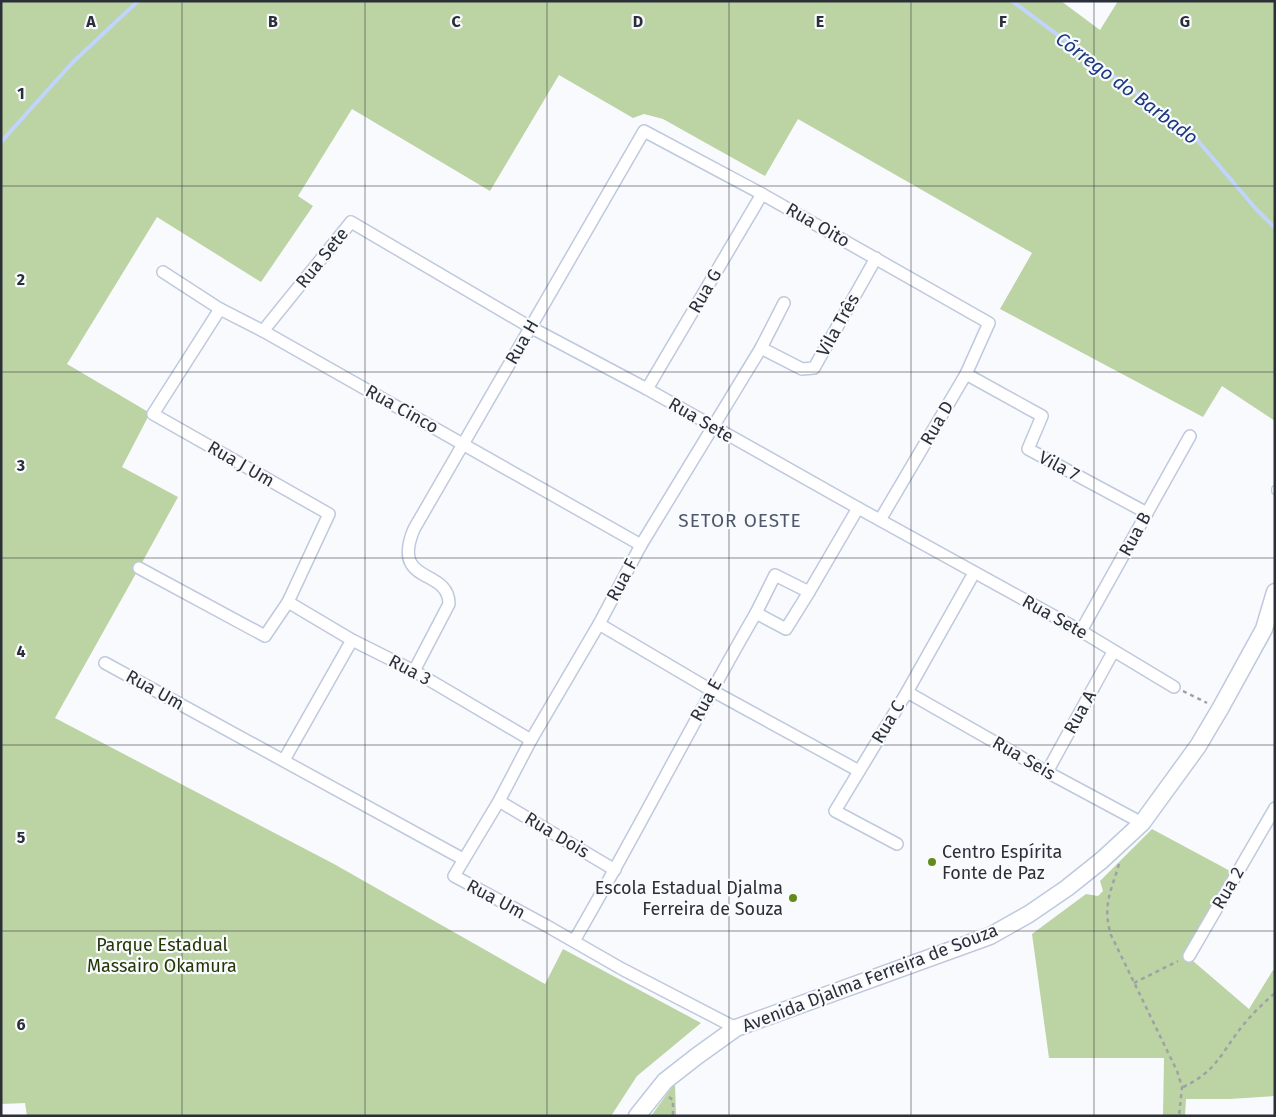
<svg xmlns="http://www.w3.org/2000/svg" width="1276" height="1117" font-family="'Fira Sans',sans-serif">
<rect width="100%" height="100%" fill="#f8fafe"/>
<g fill="#bcd3a3">
<polygon points="1,1 1061,1 1100,30 1118,1 1275,1 1275,421 1222,386 1203,417 1000,309 1032,253 798,119 765,176 663,119 644,114 633,118 559,75 490,191 352,109 298,196 313,206 261,282 157,217 67,364 150,413 122,467 178,497 139,568 55,718 334,864 545,984 563,949 701,1023 637,1076 611,1116 27,1116 25,1103 1,1104"/>
<polygon points="1152,829 1232,872 1186,955 1249,1009 1273,970 1275,971 1275,1096 1230,1099 1186,1099 1185,1116 1163,1116 1164,1058 1049,1058 1032,934 1086,894 1098,896 1103,891 1100,881"/>
<polygon points="675,1083 676,1116 651,1116"/>
</g>
<g fill="none" stroke-linecap="round" stroke-linejoin="round">
<g stroke="#c1d4fb" stroke-width="4">
<polyline points="1012,1 1193,135 1256,209 1275,228"/>
<polyline points="1,142 72,63 138,1"/>
</g>
<defs>
<polyline id="service" points="1275,489 1275,491"/>
<g id="minor">
<polyline points="163,272 220,309 263,331 641,545"/>
<polyline points="263,331 351,222 530,327 647,389 858,508 1081,631 1174,687"/>
<polyline points="761,348 802,369 814,368 876,258"/>
<polyline points="966,374 1042,416 1028,449 1147,513"/>
<polyline points="647,389 762,194"/>
<polyline points="139,568 265,636 288,602 329,514 153,414 220,309"/>
<polyline points="288,602 352,640 414,671 531,740"/>
<polyline points="756,613 775,575 809,592"/>
<polyline points="599,624 711,690 859,771"/>
<polyline points="1081,631 1190,436"/>
<polyline points="105,663 463,859"/>
<path d="M414,671L449,604C449,567 390,586 414,529L644,131L762,194L989,323L966,374L880,520"/>
<polyline points="907,692 1047,772 1142,823"/>
<polyline points="284,760 352,640"/>
<polyline points="1047,772 1113,652"/>
<polyline points="499,801 615,870"/>
<polyline points="897,844 835,811 907,692 974,573"/>
<path d="M574,941C637,833 693,721 756,613L786,629L809,592L858,508"/>
<polyline points="1189,956 1275,808"/>
<polyline points="736,1028 622,969 547,926 454,876 499,801 531,740 599,624 641,545 761,348 784,303"/>
</g>
<polyline id="secondary" points="637,1116 665,1081 697,1056 736,1028 990,936 1029,914 1067,888 1102,860 1142,823 1198,746 1220,709 1264,629 1275,592"/>
</defs>
<use href="#service" stroke="#bfc9de" stroke-width="8"/>
<use href="#minor" stroke="#bfc9de" stroke-width="14"/>
<use href="#secondary" stroke="#bfc9de" stroke-width="19"/>
<g stroke="#9ea2a7" stroke-width="2.5" stroke-dasharray="4 4" stroke-linecap="butt">
<polyline points="1183,691 1207,703"/>
<path d="M1119,864C1111,892 1102,905 1111,935L1177,1071L1182,1087L1179,1116"/>
<polyline points="1134,983 1178,961"/>
<path d="M1183,1087C1213,1073 1219,1058 1237,1033C1248,1018 1261,1005 1275,993"/>
<polyline points="669,1097 673,1100 673,1116"/>
</g>
<use href="#service" stroke="#fff" stroke-width="5.5"/>
<use href="#minor" stroke="#fff" stroke-width="11"/>
<use href="#secondary" stroke="#fff" stroke-width="16"/>
</g>
<path fill="none" stroke="#2b3038" stroke-width="1" stroke-opacity="0.55" d="M182,1V1116M365,1V1116M547,1V1116M729,1V1116M911,1V1116M1094,1V1116M1,186H1275M1,372H1275M1,558H1275M1,745H1275M1,931H1275"/>
<g fill="#628b19" stroke="#f8fafe" stroke-width="2">
<circle cx="932" cy="862" r="5"/>
<circle cx="793" cy="898" r="5"/>
</g>
<g text-anchor="middle" dominant-baseline="central" stroke-width="4.5" stroke-linejoin="round" paint-order="stroke">
<g font-size="18" fill="#2b3038" stroke="#f8fafe">
<text transform="translate(818 225) rotate(30)">Rua Oito</text>
<text transform="translate(322 258) rotate(-51)">Rua Sete</text>
<text transform="translate(705 291) rotate(-60)">Rua G</text>
<text transform="translate(838 325) rotate(-61)">Vila Três</text>
<text transform="translate(522 342) rotate(-60)">Rua H</text>
<text transform="translate(402 409) rotate(29)">Rua Cinco</text>
<text transform="translate(701 420) rotate(30)">Rua Sete</text>
<text transform="translate(937 423) rotate(-60)">Rua D</text>
<text transform="translate(241 464) rotate(30)">Rua J Um</text>
<text transform="translate(1059 466) rotate(28)">Vila 7</text>
<text transform="translate(1135 534) rotate(-61)">Rua B</text>
<text transform="translate(622 580) rotate(-62)">Rua F</text>
<text transform="translate(1055 617) rotate(29)">Rua Sete</text>
<text transform="translate(410 670) rotate(28)">Rua 3</text>
<text transform="translate(155 690) rotate(29)">Rua Um</text>
<text transform="translate(706 700) rotate(-61)">Rua E</text>
<text transform="translate(1080 712) rotate(-61)">Rua A</text>
<text transform="translate(888 722) rotate(-59)">Rua C</text>
<text transform="translate(1024 758) rotate(30)">Rua Seis</text>
<text transform="translate(557 835) rotate(31)">Rua Dois</text>
<text transform="translate(1228 888) rotate(-60)">Rua 2</text>
<text transform="translate(496 899) rotate(28)">Rua Um</text>
<text transform="translate(870 978) rotate(-21)">Avenida Djalma Ferreira de Souza</text>
</g>
<g font-size="18" fill="#2b3038" stroke="#f8fafe" text-anchor="start">
<text x="942" y="852">Centro Espírita<tspan x="942" dy="21">Fonte de Paz</tspan></text>
<text x="783" y="888" text-anchor="end">Escola Estadual Djalma<tspan x="783" dy="21">Ferreira de Souza</tspan></text>
</g>
<g font-size="18" fill="#243705" stroke="#f8fafe">
<text x="162" y="945">Parque Estadual<tspan x="162" dy="21">Massairo Okamura</tspan></text>
</g>
<g font-size="19" font-style="italic" fill="#1a387f" stroke="#f8fafe">
<text transform="translate(1127 88) rotate(37)">Córrego do Barbado</text>
</g>
<g font-size="19" letter-spacing="1" fill="#4f586a" stroke="#f8fafe">
<text x="740" y="520">SETOR OESTE</text>
</g>
</g>
<g font-size="16" text-anchor="middle" font-weight="bold" fill="#2b3038" stroke="#f8fafe" stroke-width="4.5" stroke-linejoin="round" paint-order="stroke">
<text x="91" y="27">A</text>
<text x="273" y="27">B</text>
<text x="456" y="27">C</text>
<text x="638" y="27">D</text>
<text x="820" y="27">E</text>
<text x="1003" y="27">F</text>
<text x="1185" y="27">G</text>
<text x="21" y="99">1</text>
<text x="21" y="285">2</text>
<text x="21" y="471">3</text>
<text x="21" y="657">4</text>
<text x="21" y="843">5</text>
<text x="21" y="1030">6</text>
</g>
<rect width="1276" height="1117" fill="none" stroke="#2b3038" stroke-width="5"/>
</svg>
